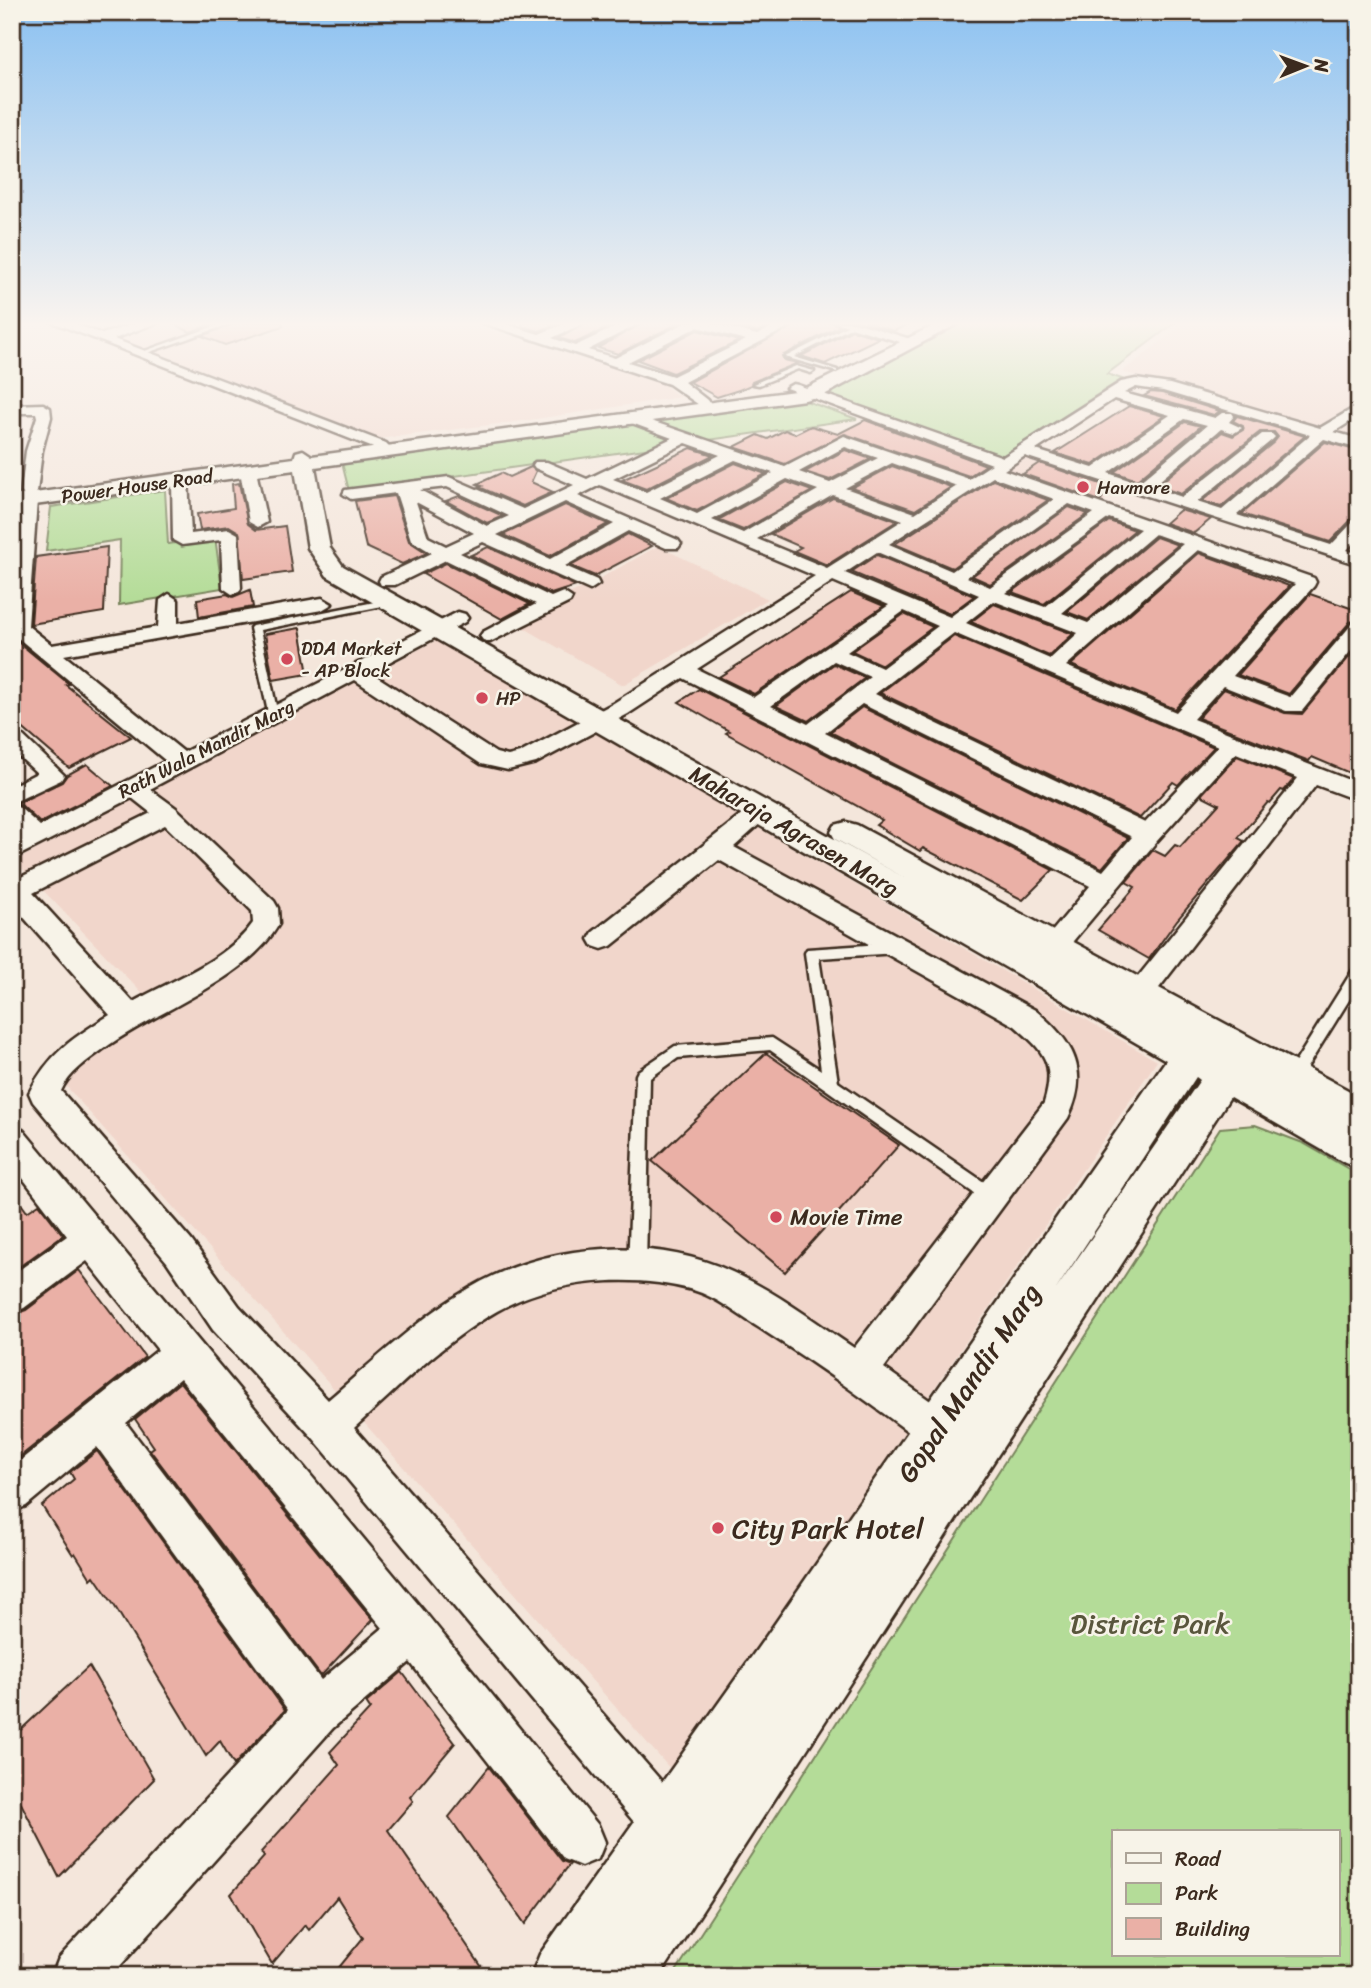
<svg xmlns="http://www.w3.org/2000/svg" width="1371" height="1988" font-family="Sriracha,sans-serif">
<rect width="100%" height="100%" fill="#f4e6db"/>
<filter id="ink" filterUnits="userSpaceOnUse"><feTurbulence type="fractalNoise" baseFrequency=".0143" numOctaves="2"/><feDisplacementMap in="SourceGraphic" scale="14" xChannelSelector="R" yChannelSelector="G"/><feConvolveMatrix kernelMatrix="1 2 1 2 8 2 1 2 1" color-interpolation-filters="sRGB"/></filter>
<g filter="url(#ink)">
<g fill="#f1d6cb">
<polygon points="161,322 465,322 658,380 680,397 523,421 369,440 181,369 114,338"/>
<polygon points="1186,322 1359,323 1359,437 1122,372"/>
<polygon points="1029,455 1125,487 1097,505 1003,471"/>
<polygon points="658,546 768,599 623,685 512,621 590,584"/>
<polygon points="437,640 1157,1061 673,1772 59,1078 159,1011 15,861"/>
</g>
<g fill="#b4dc98" stroke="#78835b" stroke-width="2" fill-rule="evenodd">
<polygon points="963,322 1176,322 1107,374 1122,379 1002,456 823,395"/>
<polygon points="803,400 857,419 349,491 342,463"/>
<polygon points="165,490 168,544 215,537 222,588 119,605 120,540 46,551 51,507"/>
<path d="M1255,1125L1303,1143L1359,1175V1976H673L1220,1128ZM1114,1832H1338V1955H1114Z"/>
</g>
<g fill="#eab0a6" stroke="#3b2a1e" stroke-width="2">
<polygon points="170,322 218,322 190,332"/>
<polygon points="237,322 282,322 283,326 225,345 202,336"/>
<polygon points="523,322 562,322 539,331 522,326"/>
<polygon points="588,322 620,322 575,343 559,338"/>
<polygon points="644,322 681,322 618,354 598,348"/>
<polygon points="718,322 776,322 757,332"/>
<polygon points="800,322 832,322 840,326 782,356 784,360 798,363 752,382 751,385 739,390 717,397 690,382"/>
<polygon points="864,322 913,322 894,331"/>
<polygon points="697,330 739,341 673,373 638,360"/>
<polygon points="852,330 879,338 825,364 801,356"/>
<polygon points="1151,392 1162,393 1220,411 1214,415 1144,396"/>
<polygon points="1129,406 1164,416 1093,465 1055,453"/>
<polygon points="1237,416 1305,436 1221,507 1202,501 1274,442 1278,437 1274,432 1260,432 1181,494 1157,486 1222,432 1233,436 1243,430 1243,426 1233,421"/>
<polygon points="865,420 986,465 969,476 845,434 785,464 734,447 758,435 768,439 785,430 795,434 811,426 838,434"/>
<polygon points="1185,422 1201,426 1137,480 1114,472"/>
<polygon points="1325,442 1359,451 1359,518 1351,520 1330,542 1242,514"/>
<polygon points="691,448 713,455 646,489 622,480"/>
<polygon points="845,450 871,459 830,480 805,472"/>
<polygon points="735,463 766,474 697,511 666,498"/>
<polygon points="1039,463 1110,487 1100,501 1023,474"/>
<polygon points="892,466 951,487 915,510 851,488"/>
<polygon points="531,467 536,471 531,482 553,492 523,506 479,487 482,486 477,484 501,473 509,477"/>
<polygon points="993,480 1048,500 952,568 895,544"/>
<polygon points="787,482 812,491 743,530 718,520"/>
<polygon points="239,483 248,524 256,530 285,526 292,572 243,579 239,532 229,526 200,530 197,514 234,508 232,484"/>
<polygon points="394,496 409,541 427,553 402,564 366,547 355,501"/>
<polygon points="459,496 503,516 487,523 446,501"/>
<polygon points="833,498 897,521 827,565 794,551 801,547 771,534"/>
<polygon points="565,505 608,524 550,556 503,535"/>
<polygon points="1069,507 1088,514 990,584 972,576"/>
<polygon points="1180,510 1211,519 1194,533 1165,523"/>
<polygon points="1109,521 1135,530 1044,604 1012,592"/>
<polygon points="628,534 652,546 595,576 571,566"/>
<polygon points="1156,537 1178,545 1088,620 1067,612"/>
<polygon points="107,547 104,612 31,624 36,557"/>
<polygon points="488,547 576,586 551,594 471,555"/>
<polygon points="1199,553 1289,586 1175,709 1071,665"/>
<polygon points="877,555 974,596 950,614 851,572"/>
<polygon points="446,563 530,604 502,619 423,574"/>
<polygon points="250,590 253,607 199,617 197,599 227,594 233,597"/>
<polygon points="851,592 884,606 754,694 719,677"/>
<polygon points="1310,594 1359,611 1359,620 1350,622 1289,694 1238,675"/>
<polygon points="994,604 1073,634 1049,656 971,622"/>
<polygon points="904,614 933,627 882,665 852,651"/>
<polygon points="300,628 308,674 273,680 265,634"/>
<polygon points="954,636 1214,747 1178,785 1173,782 1140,818 880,693"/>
<polygon points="12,637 69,684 66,685 131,737 69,768 12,719"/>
<polygon points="1359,645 1359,777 1312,757 1309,761 1198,718 1224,689 1285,713 1302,714"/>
<polygon points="834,664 865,678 808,721 776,706"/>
<polygon points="699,689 1053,870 1023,900 923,848 920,851 876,825 882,820 726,733 729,731 679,702"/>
<polygon points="862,707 1128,838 1102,868 830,732"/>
<polygon points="1237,756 1294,779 1284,791 1281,790 1270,803 1268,802 1238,838 1244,841 1177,920 1149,959 1098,930 1131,892 1135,887 1126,882 1153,850 1165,856 1175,845 1180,847 1219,804 1201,795"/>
<polygon points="87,764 113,786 40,823 22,806 16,804 62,782 67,775"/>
<polygon points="766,1053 899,1145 785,1272 652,1161"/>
<polygon points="12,1191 27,1212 39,1204 63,1235 12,1272"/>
<polygon points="79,1270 145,1357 12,1463 12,1315 26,1310"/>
<polygon points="180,1382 373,1620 321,1676 150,1450 154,1447 135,1419"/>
<polygon points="97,1451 285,1710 234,1765 220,1741 206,1756 114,1605 94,1576 91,1579 75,1553 73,1555 42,1506 74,1479 70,1472"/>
<polygon points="89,1666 154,1779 59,1877 12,1786 12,1738"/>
<polygon points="402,1672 455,1743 410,1797 413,1801 388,1830 488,1976 332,1976 363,1938 337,1897 309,1930 305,1925 272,1964 231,1894 264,1857 261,1852 339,1765 330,1752 370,1709 366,1703"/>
<polygon points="489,1767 562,1861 570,1864 525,1924 449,1817"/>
</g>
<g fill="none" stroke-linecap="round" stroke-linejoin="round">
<defs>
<g id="service">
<polygon points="226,322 235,322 144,354 139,353"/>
<polygon points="851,324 856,325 794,357 837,370 837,372 785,357"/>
<polygon points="796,366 814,371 811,373 798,369 759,385 753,384"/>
<polygon points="390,599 395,602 393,604 260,630 278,715 273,718 269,717 250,628 252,626"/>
<polygon points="897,943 904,948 897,953 819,958 838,1082 997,1191 999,1196 997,1201 991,1203 985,1201 770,1050 678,1058 650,1078 646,1266 643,1272 637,1274 631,1272 628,1266 636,1075 638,1071 675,1046 772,1038 821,1070 805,953 807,949"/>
<polygon points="1359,967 1359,984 1298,1082 1293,1084 1288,1082 1286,1078 1288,1074 1354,968"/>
</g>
<g id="minor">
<polygon points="52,322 70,322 102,334 140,322 159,322 114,339 386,443 395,452 387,457 376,449"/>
<path d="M480,322H499L539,334L569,322H586L552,338L575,346L626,322H642L588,350L615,358L687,322H708L757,335L782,322H798L684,382L707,400L709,403L707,406L702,407L669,384ZM697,327L746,340L673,376L628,362Z"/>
<polygon points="835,322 855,322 920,342 913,346"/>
<path d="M1136,379L1170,384L1320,428L1359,405V416L1334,432L1359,439V449L1324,439L1237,515L1331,545L1353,522L1359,521V537L1347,550L1359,554V565L1025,456L1004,470L1314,578L1316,582L1314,586L1233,676L1290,697L1352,624L1359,622V641L1302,711H1286L1223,686L1193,719L1359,784V801L1316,785L1149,1001L1139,1004L1129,1001L1125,993L1298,778L1236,753L1157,841L1063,953L1053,956L1043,953L1040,946L1090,886L683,678L628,714L536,763L508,770L481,764L355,680L150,789L176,808L274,901L278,908L279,924C246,982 156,1010 102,1050C87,1061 69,1073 61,1091L191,1240L239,1306L328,1400C374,1361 418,1318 470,1288C547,1243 651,1235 732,1272C775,1291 815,1322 854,1348L1044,1103C1056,1064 1044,1051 1015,1026L719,860L611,946L602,949L593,946L589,939L593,932L753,806L761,804L769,806L773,812L734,847L1035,1010C1073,1041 1091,1070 1068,1118L884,1368L963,1424L968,1438L963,1452L949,1457L935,1452C878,1408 819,1366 758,1327C737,1314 717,1297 693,1290C632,1273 553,1279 497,1311C444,1341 399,1387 354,1428L689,1813L696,1830L689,1847L672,1854L655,1847L314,1439L213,1330L167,1262L33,1102L29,1093C48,1054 74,1037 110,1015L12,904V878L17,879L151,813L132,798L12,859V840L21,836L12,827V806L20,808L40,826L166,761L12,633V586L21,500L25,496L21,492L26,451L37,417L36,413H12V405L43,404L50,408L51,417L42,451L37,492L33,496L37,500L28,626L52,645L158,627L160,600L169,594L178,600V623L322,598L332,604L322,610L64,655L184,752L458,612L465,614L468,618L465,622L370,672L496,753L508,756L520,753L612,704L815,576L600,485L578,496L678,540L681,544L678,548H666L628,531L565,566L597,580L599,584L590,590L483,542L460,553L551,597L563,592L572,598L570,602L490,642L483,640L480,636L483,632L536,604L446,560L395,585H381L379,581L381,577L432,553L411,540L396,493L351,499L343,494L345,490L449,477L523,509L574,485L535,468L533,465L535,462H547L587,479L672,438L629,422L627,419L629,416L634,415L785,467L844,436L969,479L992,464L786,388L793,384L798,385L1003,457L1121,382ZM1136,387L1163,391L1310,435L1222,510L1197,502L1272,440L1275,437L1272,434H1262L1182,497L1152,487L1221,429L1234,433L1242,428L1229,422L1234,416L1232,413H1222L1215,418L1124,393ZM1114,399L1170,415L1093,468L1036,450ZM1184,419L1207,425L1138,483L1108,473ZM686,443L720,455L646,492L613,479ZM845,447L878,458L830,483L799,472ZM735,460L773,473L697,514L660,498ZM892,463L957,486L915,513L845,488ZM993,477L1054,499L952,571L889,544ZM787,479L818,490L743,533L712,520ZM447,487L509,516L487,526L420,490ZM833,495L903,520L827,568L757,539ZM416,502L474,533L446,546L428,537ZM565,502L614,524L550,559L497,535ZM1069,504L1094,513L990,587L967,577ZM1109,518L1140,529L1045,607L1006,593ZM1155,534L1183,544L1088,623L1062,613ZM1198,550L1295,584L1176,712L1066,666ZM877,552L979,595L950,617L845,573ZM833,581L889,605L754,697L697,669ZM994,601L1078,633L1050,659L966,623ZM904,611L938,626L882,668L847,652ZM954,633L1218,746L1145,823L875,694ZM834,661L870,677L808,724L771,706ZM862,704L1132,837L1103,871L825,733ZM165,825L252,911L253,923C226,961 172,980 133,1002L33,893Z"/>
<polygon points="248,466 256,471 267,522 258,527 249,522 240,471"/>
<polygon points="180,475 188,480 191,534 229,529 238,534 241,588 239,592 232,594 223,588 221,540 182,545 173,540 172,480"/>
<polygon points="12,731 20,733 64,775 61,780 12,803 12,786 37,773 12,750"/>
<path d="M12,1126L23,1130L428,1616L598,1825L605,1842L598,1859L581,1866L564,1859L410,1662L333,1728L111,1976H52L59,1958L288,1710L97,1447L26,1506L12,1512V1467L158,1350L87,1261L24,1308L12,1313V1275L67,1236L12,1164ZM180,1378L383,1628L321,1680L126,1423Z"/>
</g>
<path id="tertiary" d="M941,322H961L826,394L805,400L315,467L330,548L343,566L912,882L835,839L831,832L835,825L846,822L857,825L1359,1096V1168L1345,1163L1230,1097L660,1976H531L540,1954L767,1635L1166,1060L327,576L308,548L295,470L12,508V496L294,458L296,452L303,450L312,456L802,390ZM1196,1077L1200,1080L1055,1291Z"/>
</defs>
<use href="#service" stroke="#3b2a1e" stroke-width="5"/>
<use href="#minor" stroke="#3b2a1e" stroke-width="5"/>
<use href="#tertiary" stroke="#3b2a1e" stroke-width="5"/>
<use href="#service" fill="#f7f3e8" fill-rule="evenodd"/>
<use href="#minor" fill="#f7f3e8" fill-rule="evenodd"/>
<use href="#tertiary" fill="#f7f3e8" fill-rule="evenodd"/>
</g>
</g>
<linearGradient id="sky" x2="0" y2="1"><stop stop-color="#8bc1f1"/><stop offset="0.54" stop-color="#faf4ef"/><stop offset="1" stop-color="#faf4ef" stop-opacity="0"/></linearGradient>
<rect width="1371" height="600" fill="url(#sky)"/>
<g fill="#d1495b" stroke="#f7f3e8" stroke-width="2.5">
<circle cx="1083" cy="487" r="7"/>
<circle cx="287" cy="659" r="7"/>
<circle cx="482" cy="698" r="7"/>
<circle cx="776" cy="1217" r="7"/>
<circle cx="718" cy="1528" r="7"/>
</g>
<g text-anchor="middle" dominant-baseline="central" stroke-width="5" stroke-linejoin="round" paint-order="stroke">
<g font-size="19" fill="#3b2a1e" stroke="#f7f3e8">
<text transform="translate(137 486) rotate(-8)">Power House Road</text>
<text transform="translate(206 749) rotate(-27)">Rath Wala Mandir Marg</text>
</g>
<g font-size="19" fill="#3b2a1e" stroke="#f7f3e8" text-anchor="start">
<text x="1097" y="487">Havmore</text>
<text x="301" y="648">DDA Market<tspan x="301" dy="22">- AP Block</tspan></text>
<text x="496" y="698">HP</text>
</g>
<g font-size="23" fill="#3b2a1e" stroke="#f7f3e8">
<text transform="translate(794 831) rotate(30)">Maharaja Agrasen Marg</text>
</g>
<g font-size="23" fill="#3b2a1e" stroke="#f7f3e8" text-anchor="start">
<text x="790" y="1217">Movie Time</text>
</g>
<g font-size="28" fill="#3b2a1e" stroke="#f7f3e8">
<text transform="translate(969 1383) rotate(-56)">Gopal Mandir Marg</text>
</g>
<g font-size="28" fill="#3b2a1e" stroke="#f7f3e8" text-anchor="start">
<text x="732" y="1528">City Park Hotel</text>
</g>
<g font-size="28" fill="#59563c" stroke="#f7f3e8">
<text x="1150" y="1623">District Park</text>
</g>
</g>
<rect width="1371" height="1988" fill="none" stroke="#f7f3e8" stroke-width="42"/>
<rect x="21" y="21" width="1329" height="1946" fill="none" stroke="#3b2a1e" stroke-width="2.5" filter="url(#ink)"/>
<rect x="1112" y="1830" width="228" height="126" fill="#f7f3e8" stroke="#aca397" stroke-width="2"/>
<rect x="1126" y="1853" width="35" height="10" fill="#f7f3e8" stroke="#aca397" stroke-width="2"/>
<text x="1175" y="1866" font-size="21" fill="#3b2a1e">Road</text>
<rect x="1126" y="1883" width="35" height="21" fill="#b4dc98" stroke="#aca397" stroke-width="2"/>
<text x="1175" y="1900" font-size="21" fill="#3b2a1e">Park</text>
<rect x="1126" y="1918" width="35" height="21" fill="#eab0a6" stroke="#aca397" stroke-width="2"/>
<text x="1175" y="1936" font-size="21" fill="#3b2a1e">Building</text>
<g transform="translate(1305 66) rotate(89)" stroke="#f7f3e8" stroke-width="5" paint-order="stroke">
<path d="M0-5L12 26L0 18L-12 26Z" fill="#3b2a1e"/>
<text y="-10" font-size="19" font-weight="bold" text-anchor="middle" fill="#3b2a1e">N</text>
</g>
</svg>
